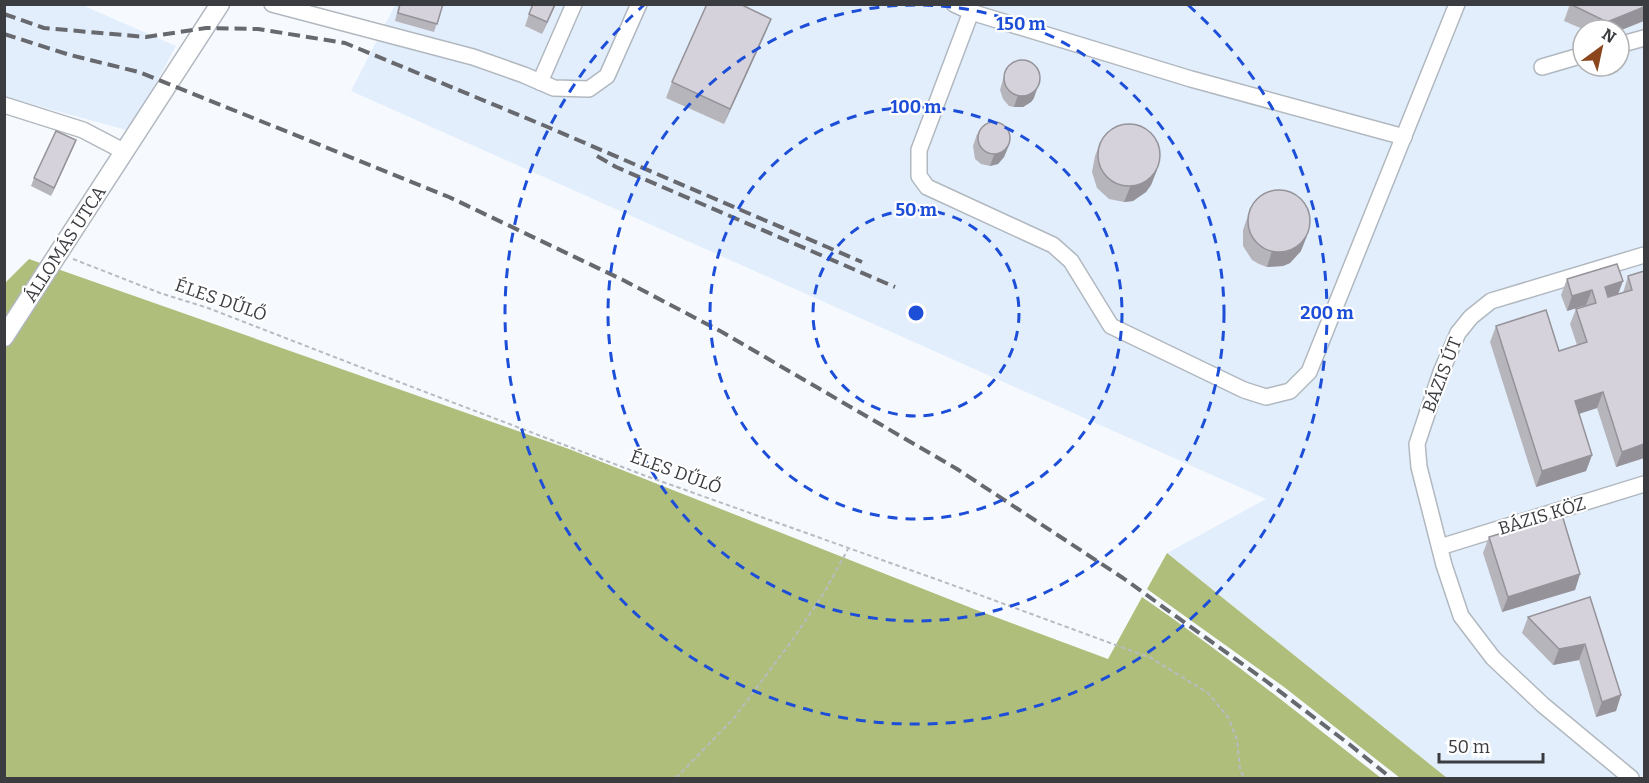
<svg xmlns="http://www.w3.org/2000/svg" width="1649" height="783" font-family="Bitter,serif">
<rect width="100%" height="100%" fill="#f6faff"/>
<g fill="#e2eefc" fill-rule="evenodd">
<polygon points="4,5 82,5 176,46 130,131 5,97"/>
<path d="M395,5H1644V778H1447L1167,553L1266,499L351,91ZM1583,30H1619V66H1583Z"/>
</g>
<g fill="#afbe7a">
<path d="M29,259L569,449L974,609L1108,659L1142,597C1225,654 1303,717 1381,778H5L4,284Z"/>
<polygon points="1167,553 1447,778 1400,778 1284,687 1147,589"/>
</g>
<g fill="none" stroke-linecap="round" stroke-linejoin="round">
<defs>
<g id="minor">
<polyline points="272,4 473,57 524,75 554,88 589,89 607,76 639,4"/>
<polyline points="954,4 971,12 919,150 919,176 927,187 1053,245 1071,261 1111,326 1244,390 1266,397 1290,391 1309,372 1457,4"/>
<polyline points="971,12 1191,79 1404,137"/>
<polyline points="1619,45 1644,38"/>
<polyline points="1542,67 1583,55"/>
<polyline points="540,82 574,4"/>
<polyline points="4,105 83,130 125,152"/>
<polyline points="1440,547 1644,484"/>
<polyline points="1631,778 1543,705 1493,658 1461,616 1444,565 1419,467 1417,444 1441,372 1458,333 1471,317 1491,301 1644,255"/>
</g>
<polyline id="major" points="4,337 220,4"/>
</defs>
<use href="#minor" stroke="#b1b8bf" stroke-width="18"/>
<use href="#major" stroke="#b1b8bf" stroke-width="21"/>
<g stroke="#b8bcc0" stroke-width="2" stroke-dasharray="4.5 3" stroke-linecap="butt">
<polyline points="73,259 160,293 208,308 399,382 646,476 958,587 1151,658 1208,693 1228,717 1237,740 1240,769 1244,778"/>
<polyline points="676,778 734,718 791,642 824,593 848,549"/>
</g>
<use href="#minor" stroke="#fff" stroke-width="15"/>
<use href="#major" stroke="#fff" stroke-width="18"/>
<g stroke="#67696e" stroke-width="4" stroke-dasharray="12 6" stroke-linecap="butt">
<polyline points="4,14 44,28 146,37 206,28 258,29 345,43 543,125 862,262"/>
<polyline points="4,34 70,55 139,72 449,197 623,280 722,332 957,469 1123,578 1266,681 1349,744 1391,778"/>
<polyline points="597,156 616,167 895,287"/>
</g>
</g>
<g fill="#b7b5bc">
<polygon points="399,4 443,4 434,32 395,21"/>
<polygon points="556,4 542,34 525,26 529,14"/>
<polygon points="1570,4 1644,4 1619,30 1585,30 1564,21"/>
<polygon points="771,19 765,34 724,124 666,98 672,82"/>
<polygon points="1006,69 1034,98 1031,102 1023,107 1014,107 1009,106 1003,99 1000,90"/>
<polygon points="977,134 1009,145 1004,157 998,164 990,166 981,164 975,159 973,146"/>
<polygon points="76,140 51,196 31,186 34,178"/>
<polygon points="1101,141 1157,170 1151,185 1146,192 1133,201 1124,202 1109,199 1097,188 1092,172 1095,156"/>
<polygon points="1251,207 1301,251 1290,263 1283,266 1267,267 1259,264 1252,260 1243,246 1243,230"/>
<polygon points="1644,271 1644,458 1616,467 1597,408 1579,414 1592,455 1586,471 1536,487 1490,342 1496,326 1559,351 1577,345 1570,324 1576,309 1586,305 1567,311 1561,295 1567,279 1618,294 1623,293 1628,276"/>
<polygon points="1489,537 1580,574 1575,590 1502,612 1483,553"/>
<polygon points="1590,597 1621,695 1616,711 1596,717 1579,660 1553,665 1522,633 1528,617"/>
</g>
<g fill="#959399">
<polygon points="555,4 556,4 542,34 547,22"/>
<polygon points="1644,7 1644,21 1619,31 1604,30 1607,22"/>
<polygon points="771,19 765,34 724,124 730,109"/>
<polygon points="1038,86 1034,98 1031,102 1023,107 1014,107 1018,95"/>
<polygon points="76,140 73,148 51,196 54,188"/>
<polygon points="1009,145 1004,157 998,164 990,166 994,155"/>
<polygon points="1157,170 1151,185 1146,192 1133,201 1124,202 1130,187"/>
<polygon points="1307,236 1301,251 1290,263 1283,266 1267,267 1272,251"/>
<polygon points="1623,281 1617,297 1599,303 1605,287"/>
<polygon points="1592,290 1586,305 1567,311 1572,296"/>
<polygon points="1603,392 1597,408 1569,417 1575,401"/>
<polygon points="1644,444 1644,458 1616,467 1622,452"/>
<polygon points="1592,455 1586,471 1536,487 1542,471"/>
<polygon points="1580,574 1575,590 1502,612 1508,597"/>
<polygon points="1585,644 1579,660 1553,665 1559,649"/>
<polygon points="1621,695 1616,711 1596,717 1602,702"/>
</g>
<g fill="#d5d2db" stroke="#959399" stroke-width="1.5">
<polygon points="400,4 443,4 437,24 398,13"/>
<polygon points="533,4 555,4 547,22 529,14"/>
<polygon points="707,4 740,4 771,19 730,109 672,82"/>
<polygon points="1570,4 1644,4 1644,7 1607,22"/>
<circle cx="1022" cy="78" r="18"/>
<circle cx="994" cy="138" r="16"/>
<circle cx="1129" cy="155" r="31"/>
<polygon points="56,131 76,140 54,188 34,178"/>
<circle cx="1279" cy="221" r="31"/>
<polygon points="1617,264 1623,281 1605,287 1608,297 1632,290 1628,276 1644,271 1644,444 1622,452 1603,392 1575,401 1592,455 1542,471 1496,326 1546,310 1559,351 1587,342 1576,309 1596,303 1592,290 1572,296 1567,279"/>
<polygon points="1562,515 1580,574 1508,597 1489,537"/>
<polygon points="1590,597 1621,695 1602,702 1585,644 1559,649 1528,617"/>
</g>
<g fill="none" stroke="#1d4ed8" stroke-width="3" stroke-dasharray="10 8">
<circle cx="916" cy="313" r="103"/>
<circle cx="916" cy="313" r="206"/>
<circle cx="916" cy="313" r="308"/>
<path d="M1188 5A411 411 0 1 1 644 5"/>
</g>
<g text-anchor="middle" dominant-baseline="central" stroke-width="4.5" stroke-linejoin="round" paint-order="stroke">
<g font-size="18" fill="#3a3c40" stroke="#fff">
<text transform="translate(65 244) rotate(-57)">ÁLLOMÁS UTCA</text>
<text transform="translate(221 300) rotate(19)">ÉLES DŰLŐ</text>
<text transform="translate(1442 375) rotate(-69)">BÁZIS ÚT</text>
<text transform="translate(676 472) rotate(20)">ÉLES DŰLŐ</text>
<text transform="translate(1542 516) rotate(-17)">BÁZIS KÖZ</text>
</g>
</g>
<circle cx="916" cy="313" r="9" fill="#1d4ed8" stroke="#fff" stroke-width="3"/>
<g font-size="18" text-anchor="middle" font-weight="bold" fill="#1d4ed8" stroke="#fff" stroke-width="4.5" stroke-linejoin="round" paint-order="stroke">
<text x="1021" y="30">150 m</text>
<text x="916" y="113">100 m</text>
<text x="916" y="216">50 m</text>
<text x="1327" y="319">200 m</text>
</g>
<rect width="1649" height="783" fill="none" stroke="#3a3c40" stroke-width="12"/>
<g transform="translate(1601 48) rotate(33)"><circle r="28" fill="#ffffff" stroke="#b0b1b3" stroke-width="1.5"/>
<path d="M0-4.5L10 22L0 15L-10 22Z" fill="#8b461d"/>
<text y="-9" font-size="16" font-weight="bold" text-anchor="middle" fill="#3a3c40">N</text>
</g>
<path d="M1439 753v9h104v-9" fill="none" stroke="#3a3c40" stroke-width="3"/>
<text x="1448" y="753" font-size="18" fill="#3a3c40" stroke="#ffffff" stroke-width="4.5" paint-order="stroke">50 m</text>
</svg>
